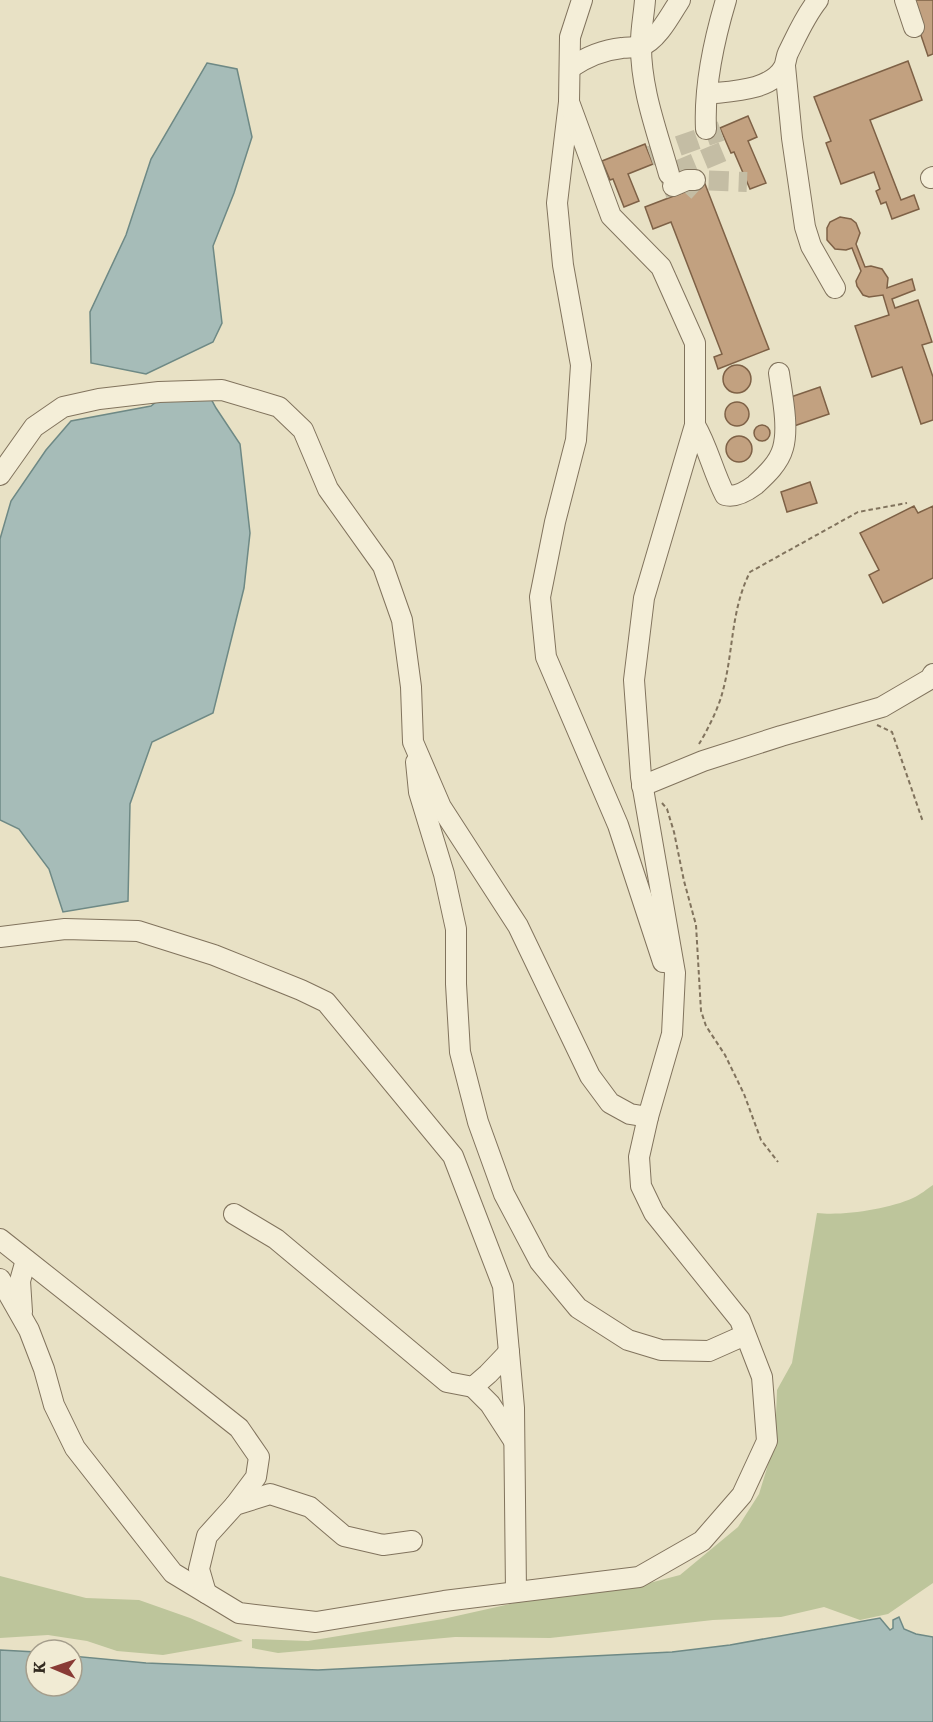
<svg xmlns="http://www.w3.org/2000/svg" width="933" height="1722" font-family="Literata,serif">
<rect width="100%" height="100%" fill="#e8e1c5"/>
<g fill="#bdc59b">
<path d="M933,1185V1583L888,1614L860,1620L824,1607L781,1617L713,1620L550,1638L455,1637L278,1653L252,1648V1639L308,1641L443,1619L514,1603L638,1586L680,1575L738,1527L759,1494L775,1442L777,1390L792,1363L817,1213C843,1216 889,1209 913,1198C920,1195 927,1189 933,1185Z"/>
<polygon points="0,1576 86,1598 139,1600 190,1618 243,1641 163,1655 117,1651 87,1641 48,1635 0,1638"/>
</g>
<g fill="#a6bcb8" stroke="#6e8985" stroke-width="1.5">
<polygon points="207,63 237,69 252,137 234,193 213,246 222,323 213,342 146,374 91,363 90,312 126,235 151,159"/>
<polygon points="179,383 204,386 216,408 240,444 250,533 244,588 213,713 152,742 130,804 128,901 63,912 49,869 19,829 0,820 0,539 11,501 46,450 71,421 151,406"/>
<polygon points="899,1617 904,1629 916,1634 933,1637 933,1722 0,1722 0,1650 36,1652 36,1686 72,1686 72,1656 146,1663 318,1670 672,1652 730,1645 880,1618 890,1630 893,1628 893,1620"/>
</g>
<g fill="#c2a180" stroke="#7e6146" stroke-width="1.5">
<polygon points="909,0 933,0 933,54 928,56"/>
<polygon points="908,61 922,100 870,120 901,200 914,195 919,209 892,219 886,202 881,204 876,191 880,189 874,172 841,184 826,143 831,141 814,97"/>
<polygon points="748,116 757,137 748,141 766,183 750,189 734,152 731,153 720,128"/>
<polygon points="645,144 653,164 628,174 639,201 624,207 613,179 610,180 602,161"/>
<polygon points="705,184 769,349 718,369 714,357 722,354 671,222 653,229 645,207"/>
<polygon points="840,217 851,219 856,223 860,233 856,244 865,267 871,266 882,269 888,278 887,288 912,279 915,290 892,299 895,308 918,300 932,342 922,345 933,377 933,420 921,424 902,367 872,377 855,326 889,315 883,295 869,297 863,295 857,286 856,281 861,271 852,248 846,250 835,249 827,240 827,228 830,222"/>
<circle cx="737" cy="379" r="14"/>
<polygon points="820,387 829,414 794,426 785,399"/>
<circle cx="737" cy="414" r="12"/>
<circle cx="762" cy="433" r="8"/>
<circle cx="739" cy="449" r="13"/>
<polygon points="810,482 817,503 787,512 781,492"/>
<polygon points="914,506 918,513 933,506 933,578 883,603 869,575 879,570 860,533"/>
</g>
<g fill="none" stroke-linecap="round" stroke-linejoin="round">
<g stroke="#c4bda4" stroke-width="20" stroke-dasharray="20 10" stroke-linecap="butt">
<polyline points="650,156 721,131"/>
<polyline points="684,192 695,180 747,182"/>
<polyline points="676,195 669,174 729,149"/>
</g>
<defs>
<g id="minor">
<polyline points="582,0 570,37 569,102 557,203 563,265 581,365 576,440 555,522 540,597 546,657 618,825 663,962"/>
<path d="M645,0C644,14 641,28 641,42C640,88 657,131 669,174"/>
<polyline points="905,0 914,27"/>
<polyline points="785,66 792,138 805,227 811,246 835,288"/>
<path d="M570,68C586,57 602,50 622,48C628,47 635,48 641,46C657,41 671,14 680,0"/>
<path d="M707,94C731,91 771,91 784,67C786,63 786,57 788,53C797,35 805,16 818,0"/>
<path d="M706,129C704,87 714,40 726,0"/>
<polyline points="931,178 933,177"/>
<polyline points="673,186 687,180 695,180"/>
<path d="M695,425C708,447 713,472 725,495C736,498 747,491 755,485C766,475 779,463 783,448C789,427 782,395 779,373"/>
<polyline points="0,475 34,427 63,407 99,399 159,392 222,390 279,407 303,430 328,489 383,566 402,620 411,687 413,742 441,807 518,926 590,1076 610,1103 630,1114 648,1117"/>
<polyline points="416,762 419,792 444,874 456,929 456,984 460,1052 478,1122 504,1194 540,1262 578,1308 628,1340 661,1350 709,1351 745,1335"/>
<polyline points="642,786 703,761 781,736 882,707 930,679 933,674"/>
<polyline points="0,937 65,929 138,931 214,955 301,990 326,1002 453,1156 503,1286 514,1408 516,1592"/>
<polyline points="234,1214 276,1239 447,1382 473,1387 488,1374 509,1352"/>
<polyline points="0,1239 239,1428 259,1457 256,1477 235,1505"/>
<polyline points="0,1279 29,1330 44,1369 54,1405 75,1448 173,1573 239,1613 316,1622 444,1601 639,1577 702,1541 742,1495 767,1441 762,1377 740,1320 654,1213 641,1186 639,1157 648,1117 672,1034 675,973 641,777 634,680 644,598 695,425 695,343 661,267 611,216 569,102"/>
<polyline points="22,1312 20,1281 26,1260"/>
<polyline points="473,1387 490,1404 514,1441"/>
<polyline points="206,1593 199,1569 207,1536 235,1505 270,1494 310,1507 344,1536 383,1545 412,1541"/>
</g>
</defs>
<use href="#minor" stroke="#81735d" stroke-width="22"/>
<g stroke="#81735d" stroke-width="2" stroke-dasharray="4.5 3" stroke-linecap="butt">
<polyline points="877,725 892,732 923,822"/>
<path d="M699,744C707,731 718,709 722,694C734,652 730,612 750,572L858,512L907,503"/>
<polyline points="662,803 667,809 674,832 684,881 696,925 701,1011 706,1026 725,1055 744,1094 761,1140 778,1162"/>
</g>
<use href="#minor" stroke="#f4eed8" stroke-width="20"/>
</g>
<g transform="translate(54 1668) rotate(272)"><circle r="28" fill="#f1ebd4" stroke="#a59e8c" stroke-width="1.5"/>
<path d="M0-4.5L10 22L0 15L-10 22Z" fill="#893b35"/>
<text y="-9" font-size="16" font-weight="bold" text-anchor="middle" fill="#332b20">K</text>
</g>
</svg>
